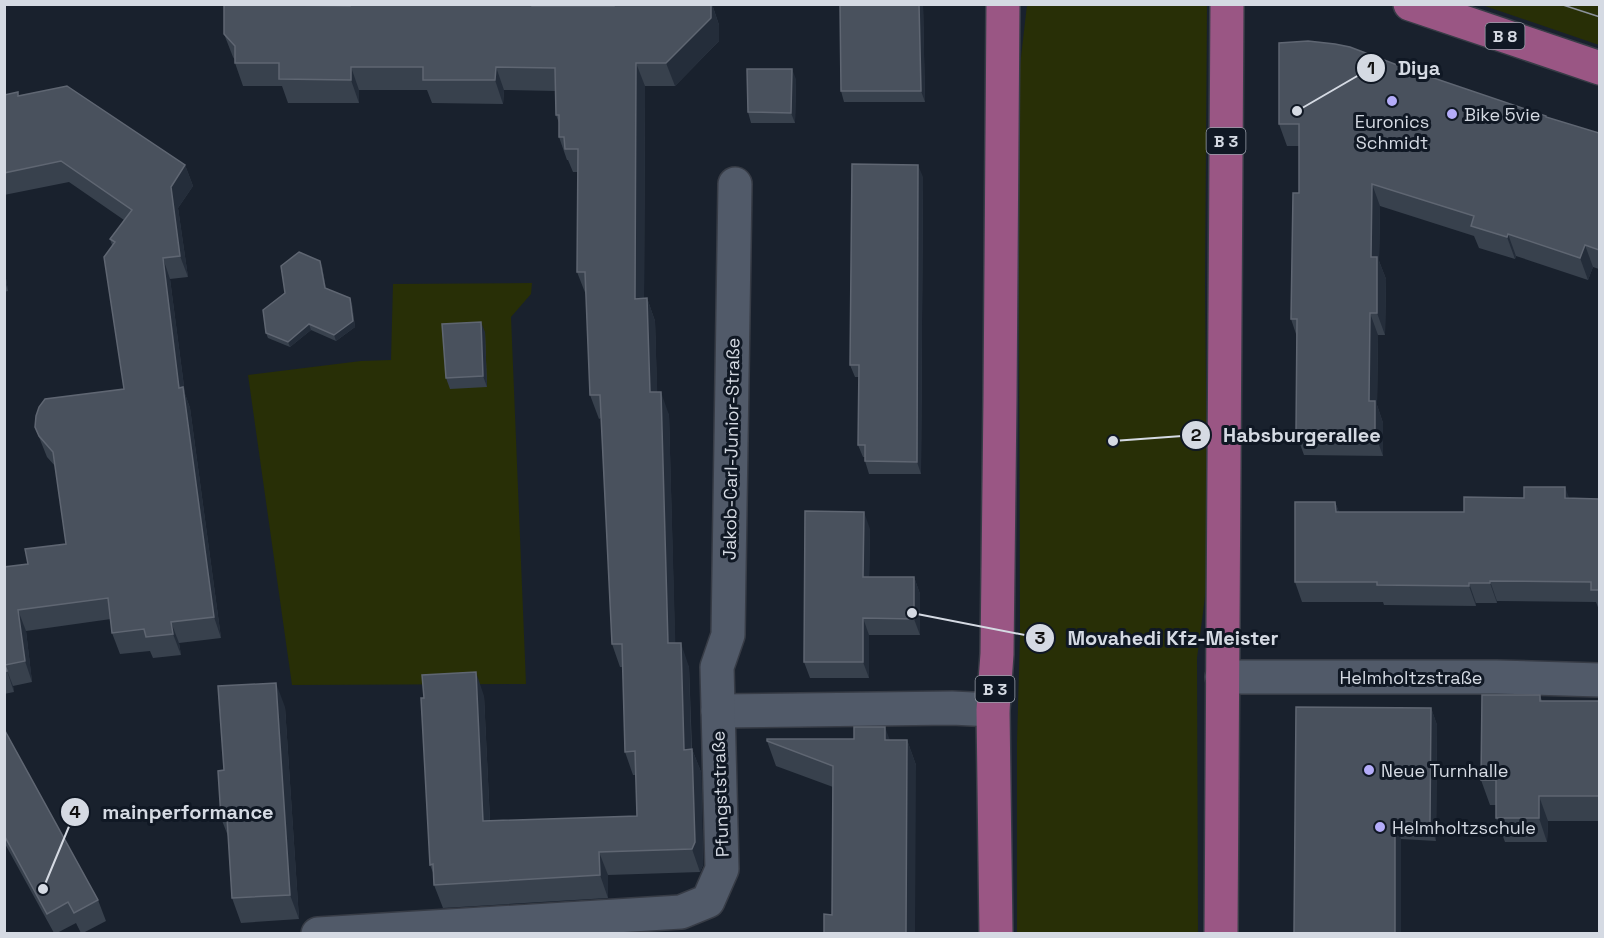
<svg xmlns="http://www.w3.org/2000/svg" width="1604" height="938" font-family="'Space Grotesk',sans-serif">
<rect width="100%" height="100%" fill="#19212d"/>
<g fill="#282f06">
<polygon points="1027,5 1207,5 1205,286 1208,574 1197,658 1198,933 1017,934 1017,742 1020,636 1018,83"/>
<polygon points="1482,5 1599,5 1599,45"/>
<polygon points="532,283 531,294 511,317 526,684 292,685 248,375 361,361 391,360 393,284"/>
</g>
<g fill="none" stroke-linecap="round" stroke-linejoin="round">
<defs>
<g id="minor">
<polyline points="1222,677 1496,677 1600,680"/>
<polyline points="718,711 952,708 993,710"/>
<polyline points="318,934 681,912 708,901 722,869 717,667 728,635 735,184"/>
</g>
<g id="primary">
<polyline points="1410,4 1600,68"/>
<polyline points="996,934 993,710 997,654 1000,399 1003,4"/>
<polyline points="1221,934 1227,4"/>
</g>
</defs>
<use href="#minor" stroke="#373c46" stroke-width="36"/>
<use href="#primary" stroke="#373c46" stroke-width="36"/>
<use href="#minor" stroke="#515a69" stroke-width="33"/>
<use href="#primary" stroke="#9a5684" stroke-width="33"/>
<polyline stroke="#8b919b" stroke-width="1.5" points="1560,4 1600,17"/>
</g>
<g fill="#38414d">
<polygon points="287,4 288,5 350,6 350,4 532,4 533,6 614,6 614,4 712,4 719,25 719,41 675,86 645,86 644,298 647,298 655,321 657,392 669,415 675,643 689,667 692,749 701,772 703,865 700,872 608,875 608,898 443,908 434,885 434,875 430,865 484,696 490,821 637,816 636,775 633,775 625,752 623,667 620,667 612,644 601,418 599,419 590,395 586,295 577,272 578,172 573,172 568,160 567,160 559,137 559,123 556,115 556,91 504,90 503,104 432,103 427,90 359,90 359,103 288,103 282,86 243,86 235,63 235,60 233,57 224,34"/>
<polygon points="923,4 925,102 844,102 841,91"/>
<polygon points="1413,71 1547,118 1599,133 1599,269 1593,267 1588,280 1516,256 1515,259 1479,248 1474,236 1380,206 1379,261 1386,279 1385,335 1378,335 1377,405 1383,423 1383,456 1304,455 1296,433 1297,337 1291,319 1299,193 1299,146 1287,146 1279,124"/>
<polygon points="796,79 795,123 751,123 748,112"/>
<polygon points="4,95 19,96 185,165 193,186 178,208 188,277 170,279 185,394 190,408 221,638 179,643 181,655 153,658 150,651 120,654 112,633 111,619 26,631 32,682 13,686 14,692 4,694 4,567 28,564 66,544 55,466 47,457 35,427 124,389 112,245 110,239 124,220 69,182 4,195"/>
<polygon points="923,177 921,474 869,474 865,461 865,457 863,457 858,445 859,377 855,377 850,365"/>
<polygon points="4,266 8,291 4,292"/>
<polygon points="322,266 326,289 352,304 355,327 336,341 311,330 290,347 268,338 266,333"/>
<polygon points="485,332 487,387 450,389 446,378"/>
<polygon points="1569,498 1599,499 1599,610 1596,602 1497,601 1497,603 1476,603 1476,606 1384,605 1383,602 1302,602 1295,582 1335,502 1339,512 1464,512"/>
<polygon points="870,529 869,577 914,577 920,594 920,635 869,635 869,678 810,678 804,662"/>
<polygon points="1540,695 1542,701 1599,701 1599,821 1548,821 1547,842 1505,842 1496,818 1496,805 1490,805 1481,780"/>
<polygon points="285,707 299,919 241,923 232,898 228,836 221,818 224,770"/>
<polygon points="1431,708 1437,725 1436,841 1401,839 1401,933 1294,933"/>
<polygon points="4,729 98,900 106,921 83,933 81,933 76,923 57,933 54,933 4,842"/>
<polygon points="890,740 907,740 916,765 832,915 833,787 776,766 767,741"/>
</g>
<g fill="#242d3a">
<polygon points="711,4 712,4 719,25 719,41 675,86 666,63"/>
<polygon points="919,4 923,4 925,102 921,91"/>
<polygon points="636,63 645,86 644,322 635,299"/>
<polygon points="351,67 359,90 359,103 351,80"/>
<polygon points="496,67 504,90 503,104 495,80"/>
<polygon points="792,69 796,79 795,123 791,113"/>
<polygon points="185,165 193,186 178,208 188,277 180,256 171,187"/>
<polygon points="918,165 923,177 921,474 917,462"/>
<polygon points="1372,184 1380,206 1379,261 1386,279 1385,335 1377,313 1371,257"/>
<polygon points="1508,234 1516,256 1515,259 1507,237"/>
<polygon points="1585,245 1593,267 1588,280 1580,258"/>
<polygon points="163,258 170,279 185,394 190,408 221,638 214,617 179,388"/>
<polygon points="320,261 322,266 327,294 325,288"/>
<polygon points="4,266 8,291 4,279"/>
<polygon points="350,298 352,304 355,327 336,341 334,335"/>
<polygon points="647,298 655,321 658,415 650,392"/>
<polygon points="1370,313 1378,335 1377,405 1383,423 1383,456 1375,434 1369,401"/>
<polygon points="481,322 485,332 487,387 483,376"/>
<polygon points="309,324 311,330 290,347 288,342"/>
<polygon points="661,392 669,415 676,666 668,643"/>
<polygon points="1565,487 1573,508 1565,498"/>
<polygon points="1335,502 1343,522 1336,512"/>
<polygon points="864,512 870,529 869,593 863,577"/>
<polygon points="914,577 920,594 920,635 914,619"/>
<polygon points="1490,581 1497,601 1497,603 1490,583"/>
<polygon points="1469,583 1476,603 1476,606 1469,586"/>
<polygon points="18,610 26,631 32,682 25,661"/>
<polygon points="863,618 869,635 869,678 863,662"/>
<polygon points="171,622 179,643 181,655 173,634"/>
<polygon points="681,643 689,667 692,773 684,750"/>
<polygon points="5,665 13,686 14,692"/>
<polygon points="476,672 484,696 491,844 483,821"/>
<polygon points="276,683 285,707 299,919 290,895"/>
<polygon points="1431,708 1437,725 1436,841 1430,824"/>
<polygon points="885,727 894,751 885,740"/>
<polygon points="907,740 916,765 915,933 906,933"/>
<polygon points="692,749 701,772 703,865 700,872 692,849"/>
<polygon points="1539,796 1548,821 1547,842 1539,818"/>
<polygon points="1395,821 1401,839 1401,933 1395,933"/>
<polygon points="599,852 608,875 608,898 600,875"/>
</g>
<g fill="#49515d" stroke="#5f6672" stroke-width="1.5">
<polygon points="224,4 350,6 350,4 532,4 532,6 614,6 614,4 711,4 711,18 666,63 636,63 635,299 647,298 650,392 661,392 668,643 681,643 684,750 692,749 695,842 692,849 599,852 600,875 434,885 433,864 430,865 421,698 424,698 422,675 476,672 483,821 637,816 635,751 625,752 622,644 612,644 600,395 590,395 585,272 577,272 578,149 565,149 564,137 559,137 559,115 556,115 555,68 496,67 495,80 423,80 423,67 351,67 351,80 279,79 279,63 235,63 235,46 224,34"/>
<polygon points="840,4 919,4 921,91 841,91"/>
<polygon points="1308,41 1335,44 1350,47 1413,71 1546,116 1546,117 1599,133 1599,250 1585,245 1580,258 1508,234 1507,237 1471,226 1474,216 1372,184 1371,257 1377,257 1377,313 1370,313 1369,401 1375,401 1375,434 1296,433 1297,319 1291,319 1293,193 1299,193 1299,124 1279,124 1279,43"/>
<polygon points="747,69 792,69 791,113 748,112"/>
<polygon points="67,86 185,165 171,187 180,256 163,258 179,388 183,387 214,617 171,622 173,634 146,637 144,629 112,633 108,598 18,610 25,661 5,665 7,671 4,672 4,567 28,564 25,549 66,544 53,452 39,436 35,427 36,416 39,407 45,399 124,389 104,257 115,242 110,239 132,210 61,161 4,173 4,95 18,92 18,96"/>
<polygon points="852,164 918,165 917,462 865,461 865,445 858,445 859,365 850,365"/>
<polygon points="299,252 320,261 325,288 350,298 353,321 334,335 309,324 288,342 266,333 263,310 285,293 281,266"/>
<polygon points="481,322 483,376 446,378 442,324"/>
<polygon points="1524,487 1565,487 1565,498 1599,499 1599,590 1591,590 1591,582 1490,581 1490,583 1469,583 1469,586 1377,585 1377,582 1295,582 1295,502 1335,502 1336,512 1464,512 1464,497 1524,498"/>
<polygon points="805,511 864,512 863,577 914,577 914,619 863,618 863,662 804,662"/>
<polygon points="276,683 290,895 232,898 227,818 221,818 218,771 224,770 218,686"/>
<polygon points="1482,695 1540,695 1540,701 1599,701 1599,796 1539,796 1539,818 1496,818 1496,780 1481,780"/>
<polygon points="1296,707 1431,708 1430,824 1395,821 1395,933 1294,933"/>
<polygon points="854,727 885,727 885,740 907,740 906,933 824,933 824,914 832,915 833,766 767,741 767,739 854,739"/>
<polygon points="4,729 98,900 74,913 68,902 47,914 4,835"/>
</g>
<g fill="#b4acf9" stroke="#101824" stroke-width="2">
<circle cx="1392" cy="101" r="6"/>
<circle cx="1452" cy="114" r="6"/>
<circle cx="1369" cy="770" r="6"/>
<circle cx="1380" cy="827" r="6"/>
</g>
<g text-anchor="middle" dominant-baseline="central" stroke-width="6" stroke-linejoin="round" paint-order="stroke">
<g fill="#101824" stroke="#9aa0aa" stroke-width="1.5">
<rect x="1485.5" y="23" width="39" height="26" rx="4.5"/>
<rect x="1206.5" y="128" width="39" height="26" rx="4.5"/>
<rect x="975.5" y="676" width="39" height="26" rx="4.5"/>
</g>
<g font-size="16" font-weight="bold" fill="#d5dae3">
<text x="1505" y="36">B 8</text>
<text x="1226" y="141">B 3</text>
<text x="995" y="689">B 3</text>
</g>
<g font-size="18" fill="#d5dae3" stroke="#101824" text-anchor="start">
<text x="1464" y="114">Bike 5vie</text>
<text x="1392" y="121" text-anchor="middle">Euronics<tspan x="1392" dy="21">Schmidt</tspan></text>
<text x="1381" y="770">Neue Turnhalle</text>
<text x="1392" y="827">Helmholtzschule</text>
</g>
<g font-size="18" fill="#d5dae3" stroke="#101824">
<text transform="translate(731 449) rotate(-89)">Jakob-Carl-Junior-Straße</text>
<text x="1411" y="677">Helmholtzstraße</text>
<text transform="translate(720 794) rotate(-92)">Pfungststraße</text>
</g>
</g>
<path fill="none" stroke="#d5dae3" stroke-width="2" d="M1297 111L1371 68M1113 441L1196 435M912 613L1040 638M43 889L75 812"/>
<g fill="#d5dae3" stroke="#101824" stroke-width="2">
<circle cx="1297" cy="111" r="6"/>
<circle cx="1113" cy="441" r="6"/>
<circle cx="912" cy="613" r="6"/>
<circle cx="43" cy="889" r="6"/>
<circle cx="1371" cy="68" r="15"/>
<circle cx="1196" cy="435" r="15"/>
<circle cx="1040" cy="638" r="15"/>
<circle cx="75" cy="812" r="15"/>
</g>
<g font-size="18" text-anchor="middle" font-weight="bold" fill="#111">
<text x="1371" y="74">1</text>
<text x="1196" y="441">2</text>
<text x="1040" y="644">3</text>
<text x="75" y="818">4</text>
</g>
<g font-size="20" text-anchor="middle" font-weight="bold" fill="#d5dae3" stroke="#101824" stroke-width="6" stroke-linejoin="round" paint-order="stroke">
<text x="1419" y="75">Diya</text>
<text x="1302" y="442">Habsburgerallee</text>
<text x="1173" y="645">Movahedi Kfz-Meister</text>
<text x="188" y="819">mainperformance</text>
</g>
<rect width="1604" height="938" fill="none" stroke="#d5dae3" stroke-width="12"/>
</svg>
